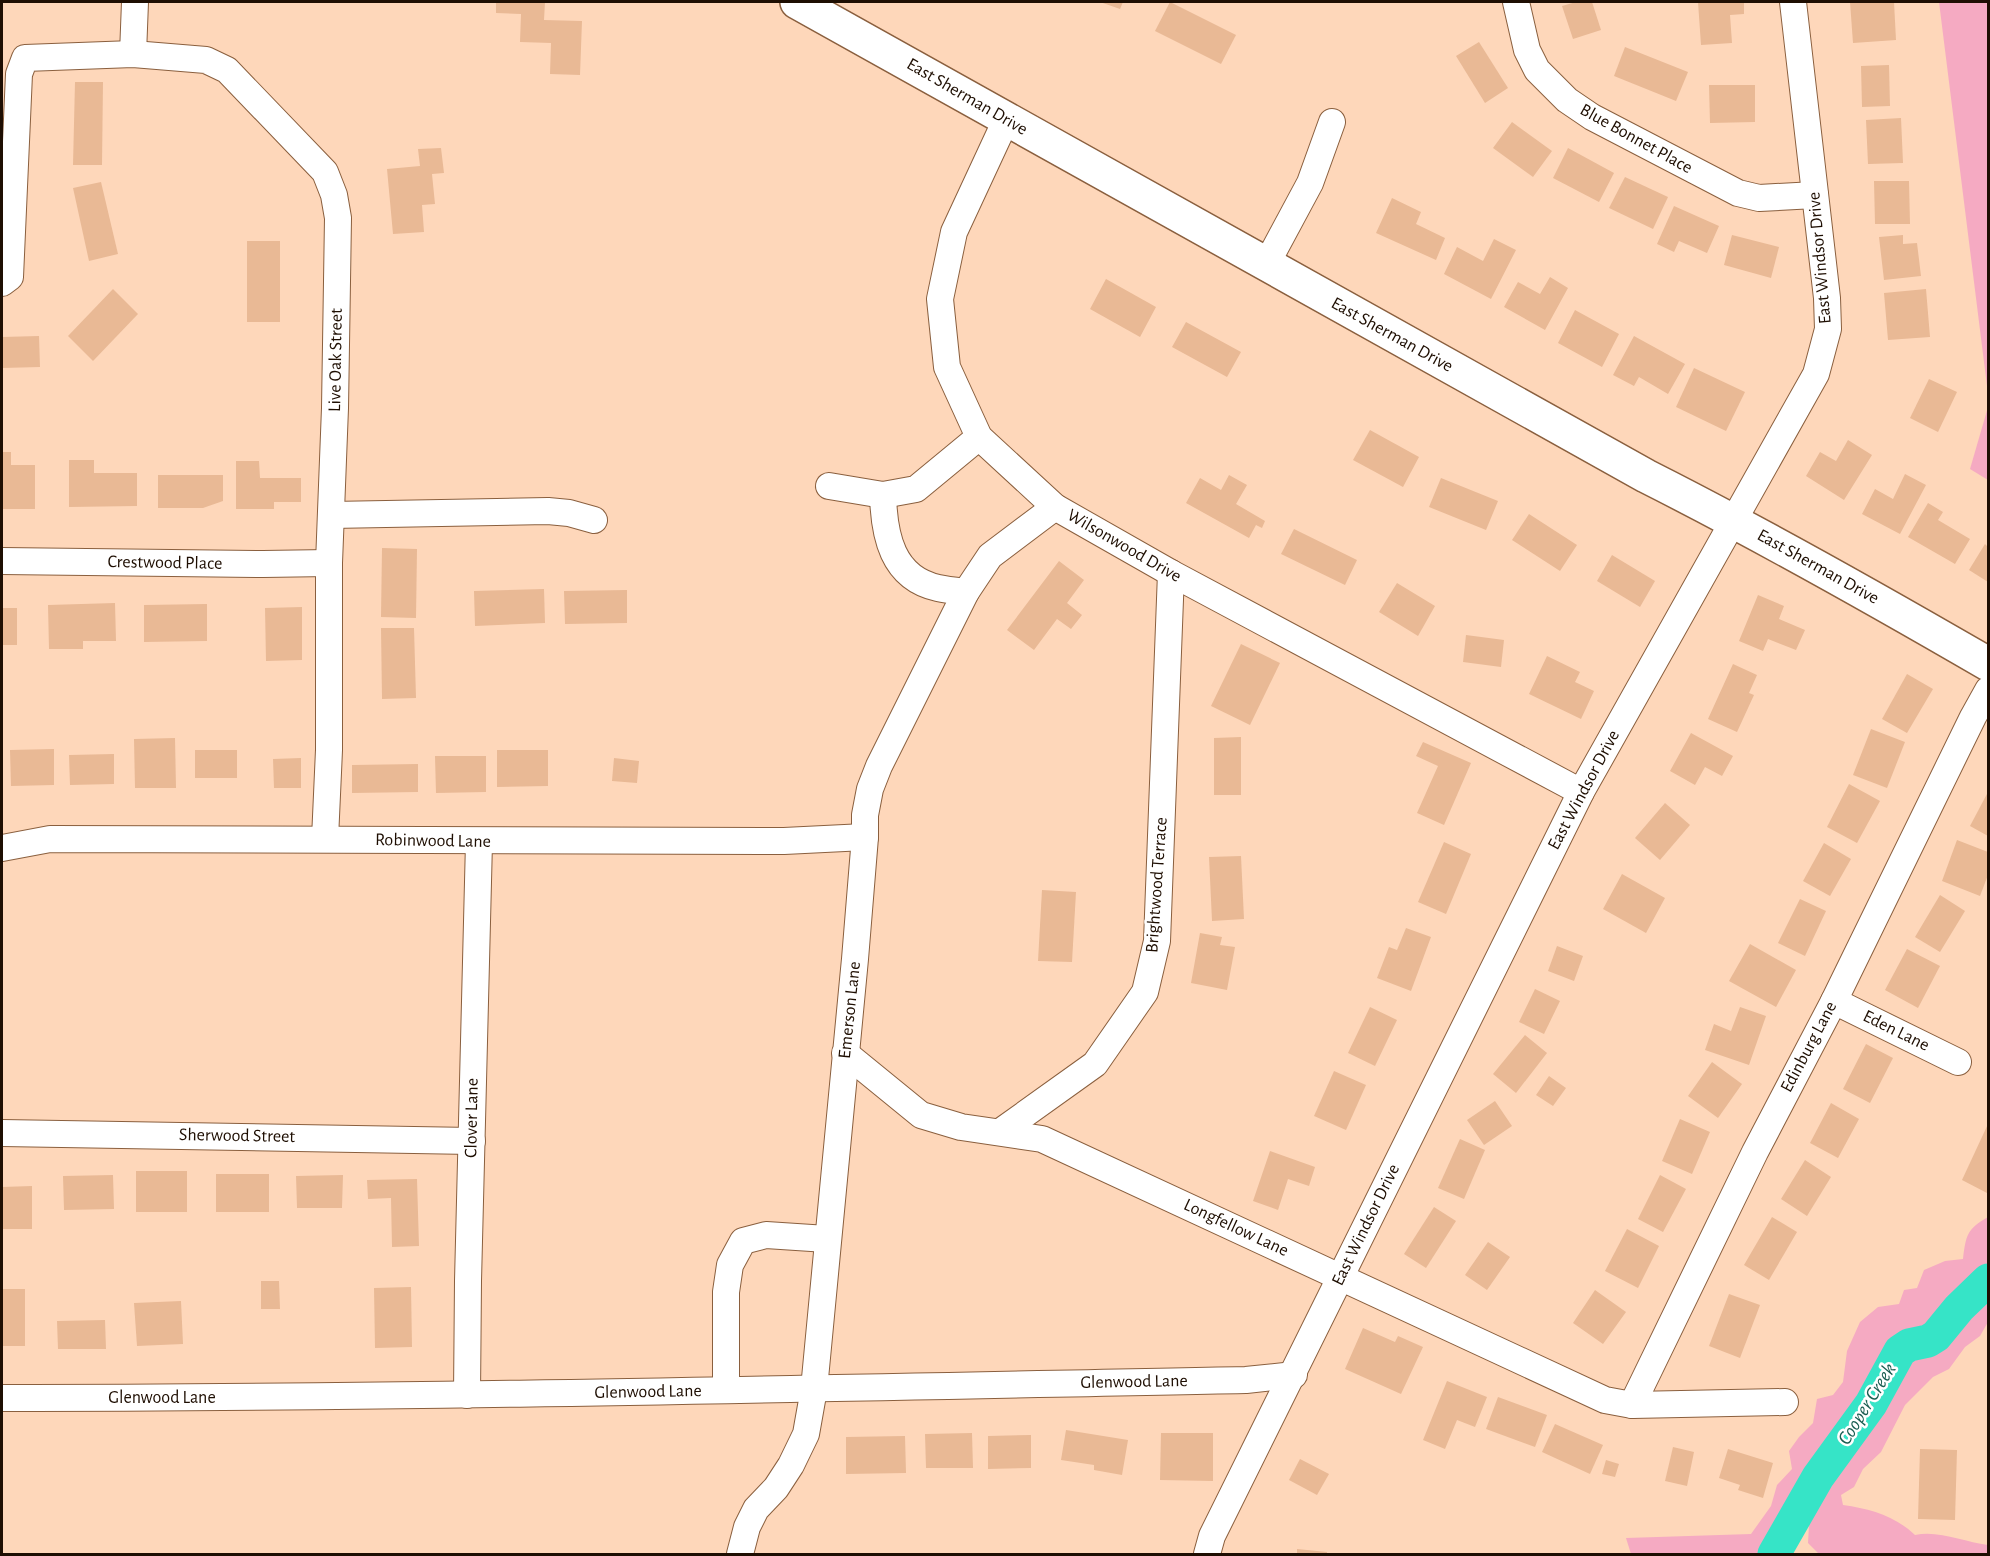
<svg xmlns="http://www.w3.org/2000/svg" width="1990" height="1556" font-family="'Alegreya Sans',sans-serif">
<rect width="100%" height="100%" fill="#fed7ba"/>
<g fill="#f5aac2">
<polygon points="1939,2 1988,2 1988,394"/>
<polygon points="1988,407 1988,480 1970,469"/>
<path d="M1988,1217V1322L1980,1336L1965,1347L1949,1369L1933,1377L1905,1405L1881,1452L1863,1469L1854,1487L1841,1495L1843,1505C1871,1509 1895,1516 1915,1535C1939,1530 1964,1542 1988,1545V1554H1819L1808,1543L1809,1525L1795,1510L1789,1524L1770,1554H1631L1626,1538L1751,1534L1771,1506L1777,1485L1792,1469L1789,1451L1799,1437L1813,1423L1817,1399L1833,1395L1843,1382L1847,1351L1860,1322L1878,1307L1899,1304L1904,1290L1917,1288L1924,1270L1945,1261L1963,1259C1966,1235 1967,1229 1988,1217Z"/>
</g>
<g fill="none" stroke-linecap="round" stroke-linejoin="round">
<polyline stroke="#36e4c7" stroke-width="33" points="1774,1554 1818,1477 1871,1404 1900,1351 1909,1345 1928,1341 1936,1336 1959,1308 1988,1280"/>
</g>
<g fill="#e9b995">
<polygon points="496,2 545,2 544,20 582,21 580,75 550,74 551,43 520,42 521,14 496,13"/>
<polygon points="1100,2 1123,2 1120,9"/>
<polygon points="1170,2 1236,35 1221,64 1155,31"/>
<polygon points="1576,2 1592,2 1601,30 1573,39 1562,6"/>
<polygon points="1698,2 1744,2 1744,14 1730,15 1732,43 1701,45"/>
<polygon points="1850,2 1894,2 1896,40 1853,43"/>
<polygon points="1479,42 1508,88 1485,103 1456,56"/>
<polygon points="1625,47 1688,72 1676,101 1614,76"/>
<polygon points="1889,65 1890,106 1862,107 1861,66"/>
<polygon points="75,82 103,82 102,165 73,165"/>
<polygon points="1709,85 1755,85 1755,122 1710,123"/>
<polygon points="1901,118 1903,163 1868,164 1866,120"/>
<polygon points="1512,122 1552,151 1533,177 1493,148"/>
<polygon points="441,148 444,173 432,174 435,204 422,205 424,232 393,234 387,169 420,166 418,149"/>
<polygon points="1568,148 1614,173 1599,202 1553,178"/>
<polygon points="1625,177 1668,197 1653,229 1609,208"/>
<polygon points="1874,181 1909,181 1910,224 1875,224"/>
<polygon points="101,182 118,254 89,261 73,188"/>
<polygon points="1392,198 1421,212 1416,224 1445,238 1436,260 1376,233"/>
<polygon points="1674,206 1719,226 1707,253 1679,241 1674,252 1657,244"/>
<polygon points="1732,235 1779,247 1771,278 1724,265"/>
<polygon points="1903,235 1903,244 1917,243 1921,276 1884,280 1879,237"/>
<polygon points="1494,239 1516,250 1491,299 1444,274 1457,247 1483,261"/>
<rect x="247" y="241" width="33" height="81"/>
<polygon points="1550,277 1568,288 1545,330 1504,307 1518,282 1540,294"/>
<polygon points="1106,279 1156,307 1140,337 1090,309"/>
<polygon points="113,289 138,314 93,361 68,336"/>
<polygon points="1926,289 1930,337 1888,340 1884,293"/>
<polygon points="1575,310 1619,334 1602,367 1558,343"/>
<polygon points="1186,322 1241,352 1227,377 1172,347"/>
<polygon points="39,336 40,367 2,368 2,337"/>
<polygon points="1634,336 1685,364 1668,394 1639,377 1634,386 1613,375"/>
<polygon points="1694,368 1745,392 1726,431 1676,407"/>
<polygon points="1929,379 1957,392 1938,432 1910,418"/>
<polygon points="1370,430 1419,457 1403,487 1353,460"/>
<polygon points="1848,440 1872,455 1844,500 1806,476 1820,452 1836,461"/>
<polygon points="2,452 11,452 11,465 35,465 35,509 2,509"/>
<polygon points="69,460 94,460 94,473 137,473 137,506 69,507"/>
<polygon points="236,461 259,461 260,478 301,478 301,502 274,502 274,509 236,509"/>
<polygon points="1905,474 1926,485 1900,534 1862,514 1875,489 1893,499"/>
<polygon points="158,475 223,475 223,501 203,508 158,508"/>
<polygon points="1229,475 1247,485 1236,504 1265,521 1262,528 1256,525 1249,538 1186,503 1200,478 1221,490"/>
<polygon points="1441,478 1498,501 1486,530 1429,507"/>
<polygon points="1928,503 1943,512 1938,520 1970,539 1955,564 1908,537"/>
<polygon points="1529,514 1577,545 1560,571 1512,540"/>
<polygon points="1294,529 1357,560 1345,585 1281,554"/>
<polygon points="1985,544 1988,547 1988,582 1969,570"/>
<polygon points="382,548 417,549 416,618 381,617"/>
<polygon points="1612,555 1655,581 1640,607 1597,581"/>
<polygon points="1059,561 1084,580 1067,603 1082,615 1071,629 1057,619 1034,650 1007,630"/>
<polygon points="1397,583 1435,606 1418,636 1379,612"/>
<polygon points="544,589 545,623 475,626 474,591"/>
<polygon points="627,590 627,623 565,624 564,591"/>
<polygon points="1758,595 1784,606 1779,619 1805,630 1796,650 1768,639 1763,651 1739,641"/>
<polygon points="115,603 116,641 83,641 83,649 49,649 48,605"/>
<polygon points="207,604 207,641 144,642 144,605"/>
<polygon points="302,607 302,660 266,661 265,608"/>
<rect x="2" y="608" width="15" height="37"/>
<polygon points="381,628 414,628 416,698 382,699"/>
<polygon points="1466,635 1504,640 1501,667 1463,662"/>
<polygon points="1241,644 1280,663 1250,725 1211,706"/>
<polygon points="1547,656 1580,672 1575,682 1594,691 1581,719 1529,694"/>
<polygon points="1733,664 1757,675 1749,693 1754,695 1737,732 1708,719"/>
<polygon points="1907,674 1933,689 1907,733 1882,719"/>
<polygon points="1871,729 1905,742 1887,788 1853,775"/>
<polygon points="1691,733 1733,756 1722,776 1705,767 1695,785 1670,771"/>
<polygon points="1241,737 1241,795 1214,795 1214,738"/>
<polygon points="175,738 176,788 135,788 134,739"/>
<polygon points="1423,742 1471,763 1444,825 1417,813 1438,766 1416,756"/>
<polygon points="54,749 54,785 11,786 10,750"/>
<rect x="195" y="750" width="42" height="28"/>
<polygon points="497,750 548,750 548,786 497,787"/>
<polygon points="114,754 114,784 70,785 69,755"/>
<polygon points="435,756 486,756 486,792 436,793"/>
<polygon points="301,758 301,788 274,788 273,759"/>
<polygon points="614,758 639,761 637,783 612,781"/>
<polygon points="418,764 418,792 352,793 352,765"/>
<polygon points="1849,784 1880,801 1857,843 1827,827"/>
<polygon points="1988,792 1988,836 1970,826"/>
<polygon points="1665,803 1690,825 1660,860 1635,838"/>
<polygon points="1957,840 1988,852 1988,875 1980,896 1942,881"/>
<polygon points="1444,842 1471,854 1446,914 1418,902"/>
<polygon points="1824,843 1851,859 1830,896 1803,881"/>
<polygon points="1241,856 1244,919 1212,921 1209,857"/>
<polygon points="1622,874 1665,898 1646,933 1603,909"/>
<polygon points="1042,890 1076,892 1072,962 1038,961"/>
<polygon points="1940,895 1965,911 1940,952 1915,937"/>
<polygon points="1800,899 1826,911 1805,956 1778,943"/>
<polygon points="1406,928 1431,937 1411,991 1377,978 1389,947 1397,950"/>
<polygon points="1200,933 1222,937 1220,945 1235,947 1227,990 1191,983"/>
<polygon points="1750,944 1796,970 1776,1007 1729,981"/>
<polygon points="1557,946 1583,956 1574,981 1548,971"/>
<polygon points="1907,949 1940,966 1918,1008 1885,990"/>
<polygon points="1535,989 1560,1001 1544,1034 1519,1022"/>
<polygon points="1370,1007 1397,1020 1375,1066 1348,1053"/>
<polygon points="1740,1007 1766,1016 1749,1065 1705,1050 1714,1024 1731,1031"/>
<polygon points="1525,1035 1547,1053 1516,1093 1493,1074"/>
<polygon points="1866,1044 1893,1058 1870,1103 1843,1089"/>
<polygon points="1712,1062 1742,1084 1718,1118 1688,1096"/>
<polygon points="1334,1071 1366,1085 1346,1130 1314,1116"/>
<polygon points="1549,1076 1566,1088 1553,1106 1536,1095"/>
<polygon points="1495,1101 1512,1126 1484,1145 1467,1120"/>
<polygon points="1831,1103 1859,1119 1838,1158 1810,1143"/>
<polygon points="1680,1119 1710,1132 1692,1174 1662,1161"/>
<polygon points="1988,1124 1988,1190 1987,1193 1962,1180"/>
<polygon points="1460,1139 1485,1150 1464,1199 1438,1188"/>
<polygon points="1270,1151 1315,1167 1309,1186 1288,1179 1278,1210 1253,1201"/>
<polygon points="1805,1160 1831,1177 1807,1216 1781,1199"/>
<rect x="136" y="1171" width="51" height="41"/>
<rect x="216" y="1174" width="53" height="38"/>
<polygon points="113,1175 114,1209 64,1210 63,1176"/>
<polygon points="343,1175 342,1208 297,1208 296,1176"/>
<polygon points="1660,1175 1686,1189 1663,1232 1638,1219"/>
<polygon points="417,1179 419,1246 392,1247 391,1198 368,1199 367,1180"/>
<polygon points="32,1186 32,1229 2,1229 2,1187"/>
<polygon points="1434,1207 1456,1221 1426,1268 1404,1254"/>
<polygon points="1772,1217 1797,1232 1769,1280 1744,1265"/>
<polygon points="1627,1229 1659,1246 1638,1288 1605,1271"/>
<polygon points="1488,1242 1510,1257 1487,1290 1465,1275"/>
<polygon points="261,1281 279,1281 280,1309 261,1309"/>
<polygon points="411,1287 412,1347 375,1348 374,1288"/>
<rect x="2" y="1289" width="23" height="57"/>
<polygon points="1595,1290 1626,1312 1603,1344 1573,1323"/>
<polygon points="1729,1294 1760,1305 1740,1358 1709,1346"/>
<polygon points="181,1301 183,1344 137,1346 134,1303"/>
<polygon points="105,1320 106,1349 58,1349 57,1321"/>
<polygon points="1363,1328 1395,1342 1398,1336 1423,1347 1401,1394 1345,1369"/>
<polygon points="1447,1381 1487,1397 1475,1427 1457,1420 1445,1449 1423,1440"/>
<polygon points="1498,1397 1547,1415 1535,1447 1486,1429"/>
<polygon points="1555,1424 1603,1445 1590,1474 1542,1452"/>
<polygon points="1066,1430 1128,1440 1122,1475 1094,1470 1094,1465 1061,1460"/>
<polygon points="972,1433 973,1468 926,1468 925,1434"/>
<polygon points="1161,1433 1213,1433 1213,1481 1160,1480"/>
<polygon points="1031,1435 1031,1468 988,1469 988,1436"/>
<polygon points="905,1436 906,1473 846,1474 846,1437"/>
<polygon points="1673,1447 1694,1452 1687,1486 1665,1481"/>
<polygon points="1728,1449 1773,1463 1763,1498 1738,1490 1740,1485 1719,1478"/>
<polygon points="1920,1449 1957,1450 1955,1520 1918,1519"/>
<polygon points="1300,1459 1329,1474 1317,1495 1289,1480"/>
<polygon points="1606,1460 1619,1464 1615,1477 1602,1474"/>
<polygon points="1297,1549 1327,1552 1327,1554 1297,1554"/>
</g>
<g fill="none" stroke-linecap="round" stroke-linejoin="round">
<defs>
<g id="minor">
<polyline points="1516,2 1527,50 1537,70 1567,100 1592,117 1738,193 1759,198 1815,195"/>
<polyline points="133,54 135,2"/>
<polyline points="1006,120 954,232 940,299 947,367 979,437 1055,507 1171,573 1581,792"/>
<polyline points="1266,265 1310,183 1332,122"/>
<polyline points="2,283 10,277 19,74 25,58 133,54 206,60 227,70 325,172 334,195 338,218 335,408 329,563 329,750 325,839"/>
<polyline points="829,486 883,495 916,489 979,437"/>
<path d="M883,495C884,535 892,578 938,588C947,590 957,591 966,592"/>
<polyline points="331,515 548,511 569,513 594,520"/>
<polyline points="2,561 263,564 329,563"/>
<polyline points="2,848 50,839 784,841 865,837"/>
<polyline points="1834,1001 1958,1062"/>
<polyline points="845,1053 921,1115 961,1127 1042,1139 1605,1400 1632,1405 1785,1402"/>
<polyline points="1000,1132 1095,1064 1145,992 1157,941 1171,573"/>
<polyline points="2,1133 472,1141"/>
<polyline points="726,1390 726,1292 730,1265 743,1241 766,1235 827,1239"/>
<polyline points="467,1395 468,1281 479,842"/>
<path d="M2,1398C416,1398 831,1388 1246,1380L1294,1375"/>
<polyline points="1632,1405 1755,1152 1834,1001 1973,717 1988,690"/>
<polyline points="740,1554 747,1527 756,1509 776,1488 791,1465 806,1434 814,1389 855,959 865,837 865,815 870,789 879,766 966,592 990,556 1055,507"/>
<polyline points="1207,1554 1212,1536 1581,792 1816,374 1828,329 1827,298 1793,2"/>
</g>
<path id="major" d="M797,2L1646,476C1763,535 1876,599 1988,664"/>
</defs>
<use href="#minor" stroke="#8a5f3e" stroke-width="28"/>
<use href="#major" stroke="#8a5f3e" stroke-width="36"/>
<use href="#minor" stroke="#fff" stroke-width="26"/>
<use href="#major" stroke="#fff" stroke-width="33"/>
</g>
<g text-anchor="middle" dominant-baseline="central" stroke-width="5" stroke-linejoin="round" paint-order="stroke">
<g font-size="18" fill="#1e0e02" stroke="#fff">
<text transform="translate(967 97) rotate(30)">East Sherman Drive</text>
<text transform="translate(1636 139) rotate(29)">Blue Bonnet Place</text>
<text transform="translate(1820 258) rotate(-95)">East Windsor Drive</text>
<text transform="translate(1392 335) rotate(29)">East Sherman Drive</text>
<text transform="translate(336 360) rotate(-89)">Live Oak Street</text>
<text transform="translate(1124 546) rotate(30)">Wilsonwood Drive</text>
<text transform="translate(165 563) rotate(1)">Crestwood Place</text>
<text transform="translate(1818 567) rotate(29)">East Sherman Drive</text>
<text transform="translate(1584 790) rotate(-62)">East Windsor Drive</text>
<text transform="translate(433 841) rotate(1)">Robinwood Lane</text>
<text transform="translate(1157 885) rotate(-86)">Brightwood Terrace</text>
<text transform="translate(850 1010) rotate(-84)">Emerson Lane</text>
<text transform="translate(1896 1031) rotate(26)">Eden Lane</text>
<text transform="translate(1809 1047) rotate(-62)">Edinburg Lane</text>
<text transform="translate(472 1118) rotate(-89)">Clover Lane</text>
<text transform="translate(237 1136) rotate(1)">Sherwood Street</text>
<text transform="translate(1366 1225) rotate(-64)">East Windsor Drive</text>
<text transform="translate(1236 1228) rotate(25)">Longfellow Lane</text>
<text transform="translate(1134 1382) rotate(-1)">Glenwood Lane</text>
<text transform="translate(648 1392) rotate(-1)">Glenwood Lane</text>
<text x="162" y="1398">Glenwood Lane</text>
</g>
<g font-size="20" font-style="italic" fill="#1a5d51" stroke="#fff">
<text transform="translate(1867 1404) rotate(-58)">Cooper Creek</text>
</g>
</g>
<rect width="1990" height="1556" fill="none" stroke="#1e0e02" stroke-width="6"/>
</svg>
